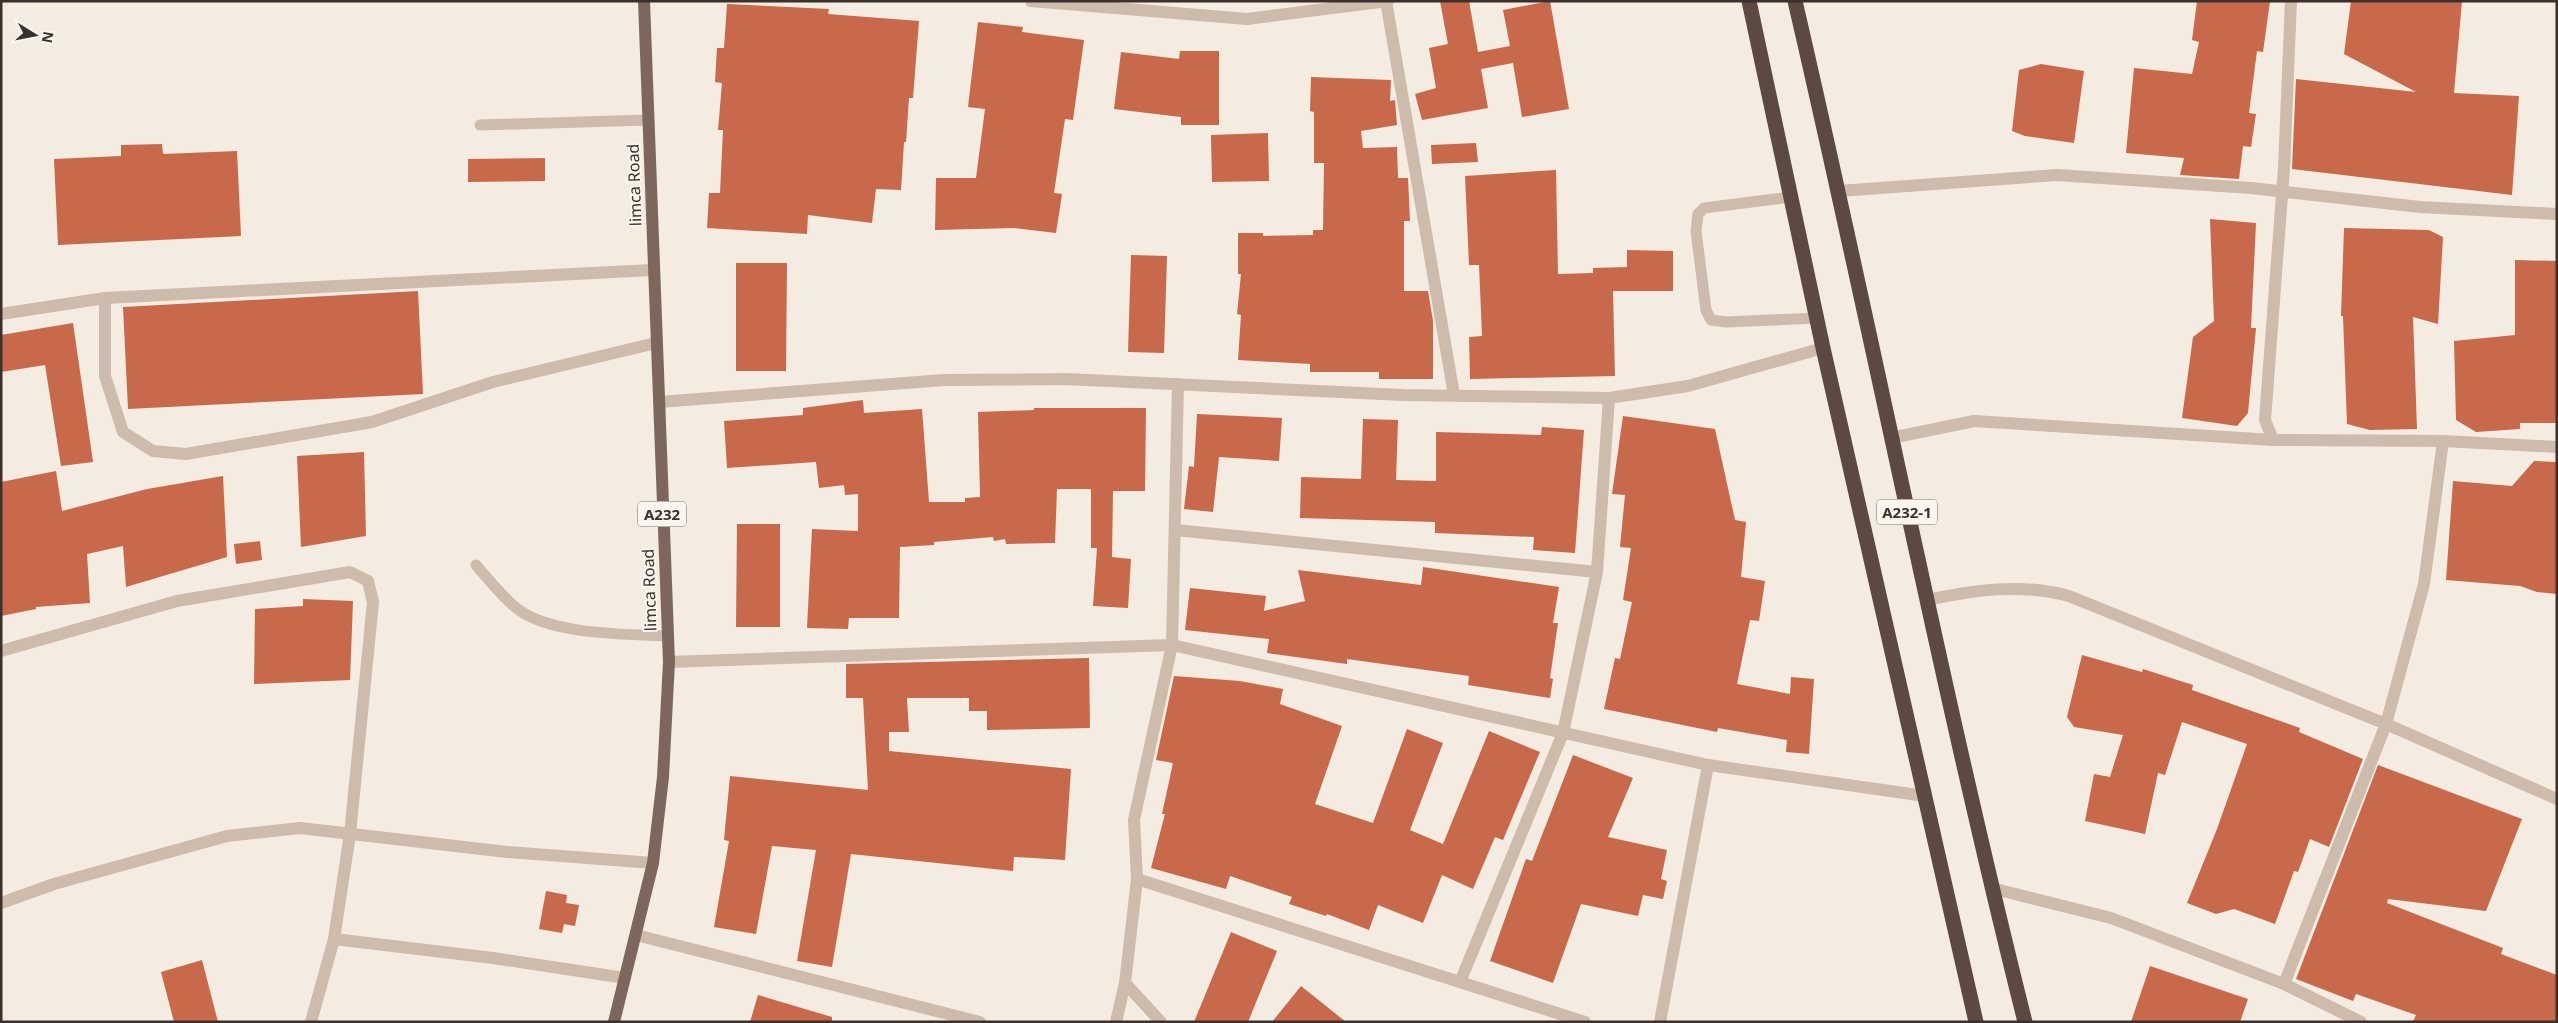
<svg xmlns="http://www.w3.org/2000/svg" width="2558" height="1023" font-family="'Noto Sans',sans-serif">
<rect width="100%" height="100%" fill="#f4ebe1"/>
<g fill="#c8694b">
<polygon points="1440,1 1469,1 1478,52 1510,46 1503,10 1550,1 1569,109 1522,117 1513,63 1481,69 1488,108 1422,120 1415,94 1436,88 1429,48 1448,44"/>
<polygon points="2197,1 2270,1 2263,52 2257,51 2249,113 2256,114 2251,147 2243,146 2239,179 2180,175 2184,158 2126,153 2134,68 2192,74 2199,42 2192,40"/>
<polygon points="2351,1 2462,1 2454,93 2519,96 2512,195 2292,169 2296,79 2416,92 2344,54"/>
<polygon points="727,4 829,9 828,14 919,21 913,98 909,98 906,142 904,142 901,190 876,189 872,223 808,215 807,234 707,228 709,193 720,193 723,130 718,130 722,83 715,82 717,48 724,48"/>
<polygon points="978,22 1023,27 1022,32 1084,40 1073,120 1065,119 1054,193 1062,194 1056,233 1014,228 935,230 936,178 976,178 985,109 968,107"/>
<polygon points="1180,51 1219,51 1219,125 1181,125 1181,117 1114,109 1121,52 1179,59"/>
<polygon points="2041,64 2084,71 2074,143 2025,136 2012,131 2019,70"/>
<polygon points="1311,77 1391,80 1390,101 1395,100 1397,125 1361,131 1363,148 1397,147 1398,178 1408,178 1410,221 1404,221 1404,291 1428,291 1433,321 1433,379 1379,379 1379,372 1310,372 1310,364 1238,360 1241,315 1237,314 1241,274 1238,274 1238,233 1263,233 1263,236 1313,235 1313,230 1323,230 1324,163 1314,163 1314,112 1310,111"/>
<polygon points="1268,133 1269,181 1212,182 1211,135"/>
<polygon points="1476,143 1478,162 1432,164 1431,145"/>
<polygon points="162,144 163,154 237,151 241,236 58,245 54,159 121,156 121,145"/>
<polygon points="545,158 545,181 468,182 468,159"/>
<polygon points="1556,170 1558,274 1593,273 1593,268 1627,267 1627,250 1673,251 1673,291 1613,291 1615,376 1470,379 1469,337 1482,336 1479,265 1469,265 1465,176"/>
<polygon points="2210,219 2256,223 2251,328 2256,328 2248,413 2237,426 2182,418 2193,337 2214,321"/>
<polygon points="2344,228 2429,230 2443,237 2438,324 2413,317 2417,429 2370,430 2347,424 2343,316 2341,316"/>
<polygon points="1131,255 1167,256 1164,353 1128,352"/>
<polygon points="2515,260 2557,261 2557,423 2520,423 2520,429 2476,432 2456,420 2454,341 2515,335"/>
<polygon points="736,263 787,263 786,371 736,371"/>
<polygon points="418,291 423,394 128,409 123,307"/>
<polygon points="73,323 93,462 61,466 45,365 1,372 1,335"/>
<polygon points="863,400 864,413 922,409 929,502 965,502 965,498 980,497 978,412 1034,410 1034,408 1146,408 1145,491 1113,491 1112,557 1131,559 1128,608 1093,606 1097,548 1091,548 1091,489 1057,489 1055,543 1006,544 1005,539 994,541 993,537 934,542 934,545 900,547 899,618 849,618 848,629 807,628 812,529 858,531 858,494 845,495 844,485 819,488 816,462 727,468 724,421 803,415 803,408"/>
<polygon points="1197,414 1282,418 1279,461 1219,457 1213,512 1184,509 1189,466 1194,467"/>
<polygon points="1623,416 1715,429 1735,520 1746,522 1741,577 1765,581 1759,621 1750,620 1737,684 1790,694 1791,677 1814,679 1809,754 1786,752 1787,740 1718,728 1717,732 1604,709 1615,658 1620,659 1632,602 1623,600 1631,548 1620,547 1625,495 1612,494"/>
<polygon points="1363,419 1398,420 1396,480 1436,481 1436,432 1541,435 1542,427 1584,430 1575,553 1533,550 1534,537 1435,533 1435,522 1300,518 1301,477 1361,479"/>
<polygon points="364,452 366,536 301,547 297,456"/>
<polygon points="2534,461 2557,462 2557,594 2537,592 2520,586 2446,580 2453,481 2512,486"/>
<polygon points="56,471 62,511 147,489 223,476 227,557 126,587 123,546 87,554 90,603 36,607 36,609 1,616 1,482"/>
<polygon points="737,524 780,524 780,627 736,627"/>
<polygon points="260,541 262,560 236,564 234,544"/>
<polygon points="1423,567 1559,587 1553,623 1558,623 1550,678 1553,679 1550,698 1468,685 1469,676 1347,659 1347,664 1267,653 1269,639 1185,630 1190,588 1266,596 1264,611 1305,601 1298,570 1421,585"/>
<polygon points="303,599 353,601 350,680 254,684 255,609 303,606"/>
<polygon points="2082,655 2142,672 2143,669 2193,685 2192,690 2300,728 2299,732 2363,759 2329,847 2310,839 2298,872 2294,871 2275,924 2234,909 2216,914 2187,903 2217,829 2247,744 2182,722 2165,775 2158,773 2145,834 2085,821 2094,774 2110,777 2123,735 2074,727 2067,717"/>
<polygon points="1089,658 1090,728 987,730 987,711 969,711 969,698 907,698 909,732 889,732 889,751 1071,769 1065,860 1014,857 1013,871 851,854 832,967 797,961 816,850 772,846 756,934 714,927 729,841 724,840 730,776 868,790 863,698 846,698 846,664"/>
<polygon points="1174,676 1240,681 1283,689 1280,704 1342,726 1315,804 1373,823 1407,729 1443,743 1410,830 1443,844 1489,731 1540,752 1503,840 1495,837 1473,889 1442,875 1423,923 1378,905 1369,930 1327,914 1326,916 1289,904 1292,897 1230,876 1226,889 1151,868 1165,814 1162,814 1173,763 1156,760"/>
<polygon points="1573,755 1633,778 1608,837 1667,850 1661,879 1667,881 1663,899 1643,895 1638,916 1581,904 1553,983 1490,961 1526,859 1532,861"/>
<polygon points="2378,765 2522,819 2486,911 2388,899 2387,903 2503,948 2501,954 2557,975 2557,1022 2413,1022 2416,1015 2356,994 2353,1001 2296,979"/>
<polygon points="546,891 567,895 566,903 579,905 575,926 564,924 562,933 539,929"/>
<polygon points="1231,932 1277,951 1248,1022 1194,1022"/>
<polygon points="202,960 218,1022 174,1022 161,972"/>
<polygon points="2150,966 2248,999 2240,1022 2131,1022"/>
<polygon points="1301,986 1346,1022 1272,1022"/>
<polygon points="758,995 832,1017 832,1022 750,1022"/>
</g>
<g fill="none" stroke-linecap="round" stroke-linejoin="round">
<g stroke="#cdbbac" stroke-width="11">
<polyline points="480,125 648,120"/>
<polyline points="1791,197 1704,208 1698,214 1696,231 1706,310 1711,320 1726,322 1817,318"/>
<path d="M476,565C488,579 501,595 515,607C548,635 625,634 667,636"/>
</g>
<g stroke="#cdbbac" stroke-width="12">
<polyline points="1031,1 1247,19 1388,1"/>
<polyline points="1386,1 1454,395"/>
<polyline points="1839,191 2057,175 2251,188 2420,207 2557,214"/>
<polyline points="105,298 105,376 123,432 153,451 186,454 372,422 493,382 656,343"/>
<polyline points="1,314 105,298 652,270"/>
<polyline points="659,402 944,380 1066,379 1403,395 1609,398 1688,386 1823,348"/>
<polyline points="1891,438 1974,421 2273,440 2443,441 2557,447"/>
<polyline points="2273,440 2265,420 2284,168 2291,1"/>
<polyline points="1175,530 1597,572"/>
<path d="M1927,600C1974,590 2022,583 2069,596L2386,724L2557,799"/>
<polyline points="1,651 177,601 350,572 368,581 373,602 350,834 334,939 311,1022"/>
<polyline points="669,662 1172,645 1708,765 1925,796"/>
<polyline points="1137,879 1585,1022"/>
<polyline points="1991,888 2111,918 2284,984 2361,1022"/>
<polyline points="1,903 54,884 227,836 300,828 507,852 653,863"/>
<polyline points="636,935 980,1022"/>
<polyline points="334,939 493,958 625,978"/>
<polyline points="1460,982 1563,733 1597,572 1609,398"/>
<polyline points="1125,983 1161,1022"/>
<polyline points="2284,984 2386,724 2424,584 2443,441"/>
<polyline points="1116,1022 1125,983 1137,879 1134,820 1172,645 1178,384"/>
<polyline points="1660,1022 1708,765"/>
</g>
<polyline stroke="#7d675c" stroke-width="12" points="614,1022 653,863 663,777 669,662 644,1"/>
<g stroke="#5c4a42" stroke-width="15">
<polyline points="1749,1 1823,348 1976,1022"/>
<path d="M1795,1C1874,341 1940,683 2025,1022"/>
</g>
</g>
<g text-anchor="middle" dominant-baseline="central" stroke-width="4" stroke-linejoin="round" paint-order="stroke">
<g fill="#fbf5ee" stroke="#756b66" stroke-width="1">
<rect x="1877" y="499.5" width="60" height="25" rx="4"/>
<rect x="638" y="501.5" width="48" height="25" rx="4"/>
</g>
<g font-size="15" font-weight="bold" fill="#3b302b">
<text x="1907" y="512">A232-1</text>
<text x="662" y="514">A232</text>
</g>
<g font-size="16" fill="#3b302b" stroke="#fbf5ee">
<text transform="translate(634 185) rotate(-92)">limca Road</text>
<text transform="translate(649 590) rotate(-92)">limca Road</text>
</g>
</g>
<rect width="2558" height="1023" fill="none" stroke="#3b302b" stroke-width="5"/>
<g transform="translate(35 35) rotate(100)" stroke="#fbf5ee" stroke-width="4" paint-order="stroke">
<path d="M0-4L9 19L0 12L-9 19Z" fill="#3b302b"/>
<text y="-8" font-size="14" font-weight="bold" text-anchor="middle" fill="#3b302b">N</text>
</g>
</svg>
